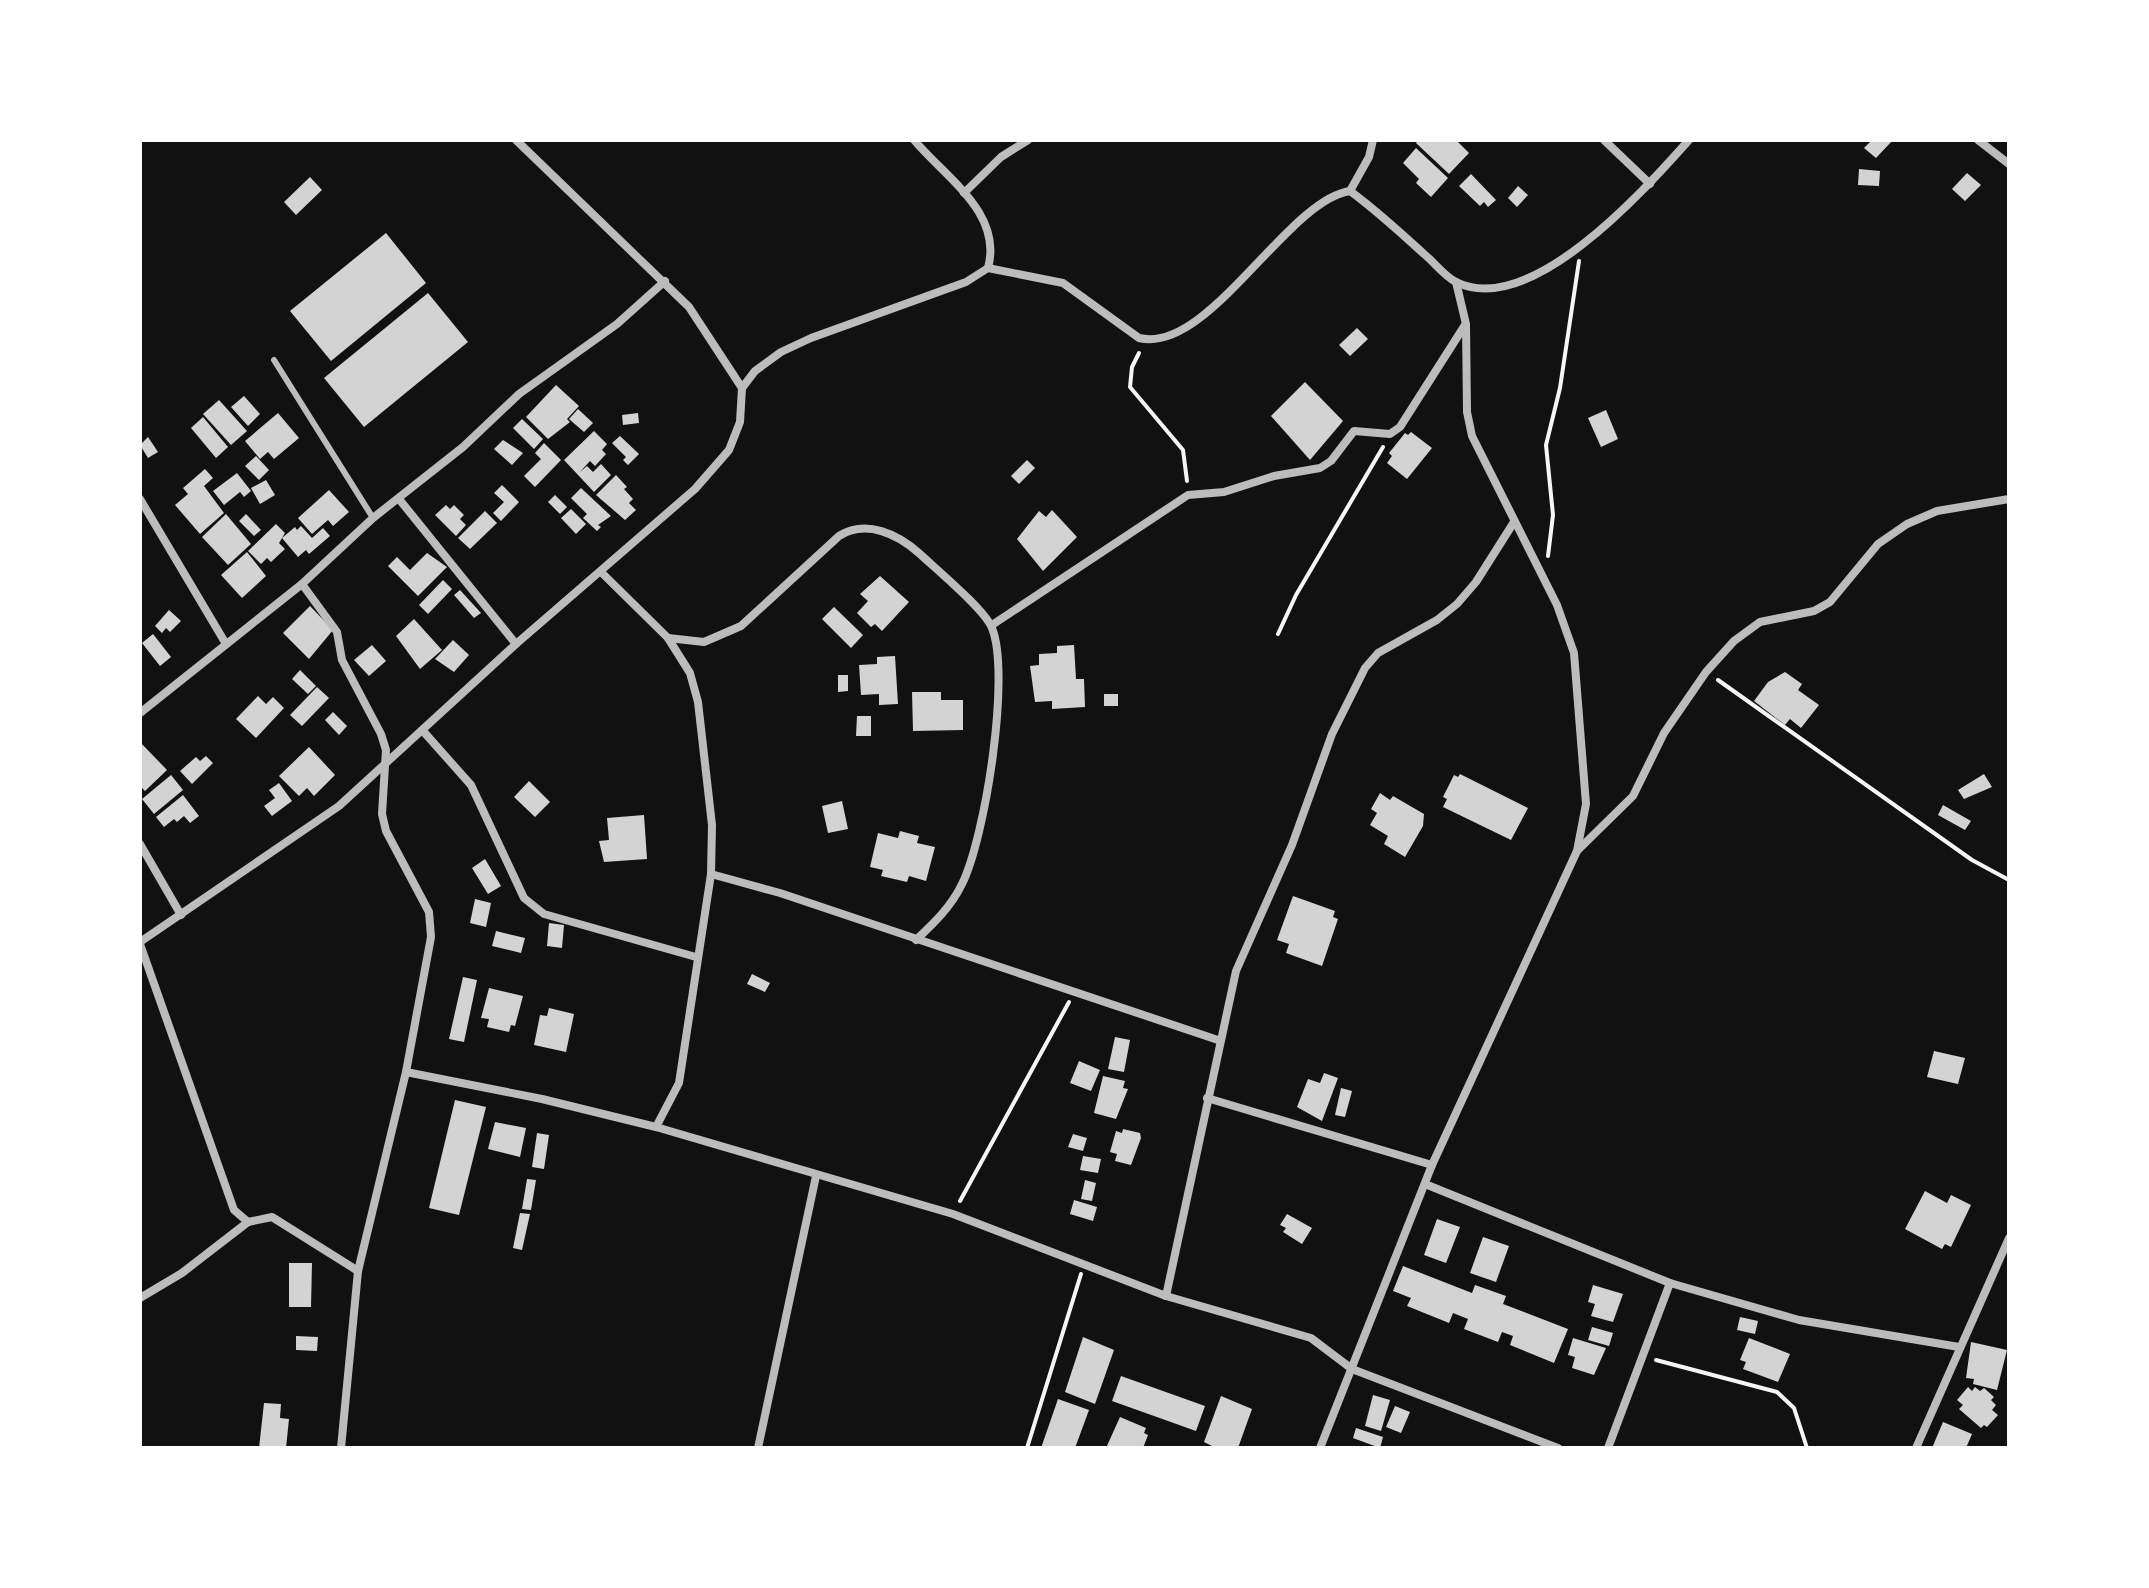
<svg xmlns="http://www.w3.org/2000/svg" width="2149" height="1588" font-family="Raleway,sans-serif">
<rect width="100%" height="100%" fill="#111"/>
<g fill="#d3d3d3">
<polygon points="1418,140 1456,140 1469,153 1449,174 1416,143"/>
<polygon points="1872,140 1893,140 1876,158 1864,148"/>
<polygon points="1416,148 1448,178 1431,197 1416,183 1419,179 1403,163"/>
<polygon points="1859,169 1880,171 1879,186 1858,185"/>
<polygon points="1967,173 1981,185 1965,201 1952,189"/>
<polygon points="1471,174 1496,200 1488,207 1484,202 1480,206 1459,186"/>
<polygon points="310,177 322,190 296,215 284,202"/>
<polygon points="1518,186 1528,195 1517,207 1508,198"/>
<polygon points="386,233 426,283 331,361 290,311"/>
<polygon points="428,293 468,342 364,427 324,378"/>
<polygon points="1357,328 1368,339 1350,356 1339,345"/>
<polygon points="1305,382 1343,421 1310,460 1271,416"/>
<polygon points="556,385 579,406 567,419 570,422 548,439 526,417"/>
<polygon points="244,396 260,414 248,426 231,407"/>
<polygon points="219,400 247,431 231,445 203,414"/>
<polygon points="578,409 593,423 584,432 569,419"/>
<polygon points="1606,410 1618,439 1601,447 1588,418"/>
<polygon points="278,413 299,438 274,459 268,452 260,459 245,441"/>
<polygon points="638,413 639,423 623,425 622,415"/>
<polygon points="203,417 228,447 216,458 191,428"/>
<polygon points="522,419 543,439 534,449 513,428"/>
<polygon points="594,431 607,444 602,450 606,454 595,466 590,461 580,472 587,466 593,472 601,464 611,475 594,492 564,460"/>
<polygon points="1411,432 1432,448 1407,479 1387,463 1392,456 1389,453 1405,433 1408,435"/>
<polygon points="620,436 639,454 628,465 623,460 626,457 612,443"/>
<polygon points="148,437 158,452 148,458 140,445"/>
<polygon points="503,440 523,453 512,465 494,449"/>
<polygon points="544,443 561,460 535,487 524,476 541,459 535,453"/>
<polygon points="256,456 269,470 259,480 245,466"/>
<polygon points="1027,460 1035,468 1019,484 1011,476"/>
<polygon points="205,469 213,478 204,486 224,513 200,534 175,505 188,494 183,488"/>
<polygon points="237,473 251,491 244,497 240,492 224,505 213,491"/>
<polygon points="616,475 627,487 624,489 633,499 629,503 636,510 625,520 596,495"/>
<polygon points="266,480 275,495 260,504 251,488"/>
<polygon points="502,485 519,502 501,521 493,513 504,502 494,493"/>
<polygon points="581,488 611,516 598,525 601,527 597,531 583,518 587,514 571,498"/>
<polygon points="329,490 349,512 333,526 328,520 312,534 298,518"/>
<polygon points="555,495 567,507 560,514 548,502"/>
<polygon points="446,505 450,509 454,505 464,515 460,519 466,525 456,536 435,515"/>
<polygon points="571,509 586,524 576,534 561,518"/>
<polygon points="1052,510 1077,537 1043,571 1017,539 1039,511 1046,517"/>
<polygon points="485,511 497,523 470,549 458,538"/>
<polygon points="226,514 251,544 228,565 202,537"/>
<polygon points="246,514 261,530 254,536 239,521"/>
<polygon points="276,524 285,533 279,543 285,549 271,562 267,558 261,564 248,551"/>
<polygon points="301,526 312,538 323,528 330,536 309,554 306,550 298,557 282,538 295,527 297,530"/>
<polygon points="247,552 266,576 242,598 221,575"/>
<polygon points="427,553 447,567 418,596 388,566 397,557 410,570"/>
<polygon points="880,576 909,602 882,631 875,624 871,627 857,613 868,601 860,594"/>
<polygon points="443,580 452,589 428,614 419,605"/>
<polygon points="460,590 481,613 474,618 454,595"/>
<polygon points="310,606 333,630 309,659 283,633"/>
<polygon points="834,607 863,635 851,648 822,619"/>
<polygon points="169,610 181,621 170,632 166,628 162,633 155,626"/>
<polygon points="414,619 442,650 420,669 396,636"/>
<polygon points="153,634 171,657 160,666 142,643"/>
<polygon points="453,640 469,655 454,672 435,659"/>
<polygon points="372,645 386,661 369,676 354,660"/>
<polygon points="1074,645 1076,679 1084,679 1085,707 1052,709 1052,701 1035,702 1030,666 1039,665 1039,654 1057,653 1057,646"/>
<polygon points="895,656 898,704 879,705 879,694 861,695 859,665 877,664 877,657"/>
<polygon points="300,670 316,686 308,694 292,679"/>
<polygon points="1785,672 1802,684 1798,690 1819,705 1801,728 1790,719 1785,725 1754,701 1768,682"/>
<polygon points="838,675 848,675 848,691 838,692"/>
<polygon points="317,687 329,698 302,726 290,715"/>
<polygon points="912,692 941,692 941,700 963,700 963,730 913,731"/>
<rect x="1104" y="694" width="14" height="12"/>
<polygon points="258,696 266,704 273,697 284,708 256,738 236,719"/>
<polygon points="333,712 347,726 339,735 325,720"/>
<polygon points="857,716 871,716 871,736 856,736"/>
<polygon points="140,742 167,770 145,791 140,786"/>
<polygon points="309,747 335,775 314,796 307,788 299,796 279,776"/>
<polygon points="206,756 213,763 192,784 180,771 196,757 200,761"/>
<polygon points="1460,774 1528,808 1511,840 1443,807 1447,799 1443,797 1454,775 1458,777"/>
<polygon points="1984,774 1992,787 1964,799 1958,790"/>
<polygon points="171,775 183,790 154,814 142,799"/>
<polygon points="529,781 550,802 535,817 514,797"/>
<polygon points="279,783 292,801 272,816 264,806 275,798 269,790"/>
<polygon points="1380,793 1390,800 1393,796 1424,814 1423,826 1405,857 1384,844 1388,836 1370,825 1377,813 1371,809"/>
<polygon points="183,795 199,816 190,823 184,816 177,822 174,819 164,827 156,817"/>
<polygon points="842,801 848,829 828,833 822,806"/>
<polygon points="1943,805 1971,821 1965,830 1938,815"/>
<polygon points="644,815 647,859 604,862 599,841 609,840 607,818"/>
<polygon points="900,831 919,836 917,843 935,847 926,881 909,876 907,882 881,876 883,870 870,867 878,833 898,838"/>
<polygon points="485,859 501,886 488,894 472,868"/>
<polygon points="1293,896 1335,911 1333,917 1338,919 1322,966 1286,953 1289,944 1277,940"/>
<polygon points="475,899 491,903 486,927 470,923"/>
<polygon points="549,923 564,925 562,948 547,946"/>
<polygon points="496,931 525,938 521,953 492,946"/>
<polygon points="752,974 770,983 765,992 747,984"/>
<polygon points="463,977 477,980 464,1042 449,1039"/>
<polygon points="489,988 523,996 515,1026 511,1025 509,1032 487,1027 489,1019 481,1018"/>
<polygon points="549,1008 574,1014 566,1052 534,1045 540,1015 547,1016"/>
<polygon points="1115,1037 1130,1040 1124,1072 1108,1069"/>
<polygon points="1934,1051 1965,1058 1958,1084 1927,1077"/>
<polygon points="1079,1061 1100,1070 1091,1091 1070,1083"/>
<polygon points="1324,1073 1338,1078 1322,1121 1297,1107 1308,1079 1320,1083"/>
<polygon points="1103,1076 1125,1081 1123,1088 1128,1089 1116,1119 1094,1113"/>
<polygon points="1341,1088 1352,1091 1345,1117 1335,1115"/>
<polygon points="455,1100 486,1107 459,1215 429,1208"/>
<polygon points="495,1122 526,1128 520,1157 488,1149"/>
<polygon points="1123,1129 1140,1133 1141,1138 1131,1165 1115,1161 1117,1154 1110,1152 1116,1131 1122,1133"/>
<polygon points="537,1133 549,1135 544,1169 532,1167"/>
<polygon points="1073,1134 1087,1138 1083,1151 1068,1147"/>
<polygon points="1083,1156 1101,1159 1098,1173 1080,1170"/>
<polygon points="527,1179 536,1180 531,1210 522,1209"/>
<polygon points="1085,1180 1096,1183 1092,1201 1081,1199"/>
<polygon points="1925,1191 1947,1203 1951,1195 1971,1205 1951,1247 1945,1244 1942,1249 1905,1229"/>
<polygon points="1074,1200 1097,1207 1093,1221 1070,1214"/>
<polygon points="520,1213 530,1214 522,1250 513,1248"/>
<polygon points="1287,1214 1312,1228 1302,1244 1283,1232 1286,1228 1280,1225"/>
<polygon points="1437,1219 1460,1227 1446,1263 1424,1255"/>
<polygon points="1483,1237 1509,1246 1496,1282 1470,1273"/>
<polygon points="289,1263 312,1263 311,1307 289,1307"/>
<polygon points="1403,1266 1472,1293 1475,1285 1506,1296 1503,1304 1568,1329 1554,1363 1510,1345 1513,1336 1502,1332 1498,1342 1464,1329 1468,1319 1453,1313 1449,1323 1407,1306 1411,1298 1393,1291"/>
<polygon points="1593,1285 1623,1294 1613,1322 1591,1316 1595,1304 1588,1302"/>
<polygon points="1740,1317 1758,1321 1755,1334 1737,1330"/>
<polygon points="1592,1327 1613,1333 1609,1346 1588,1340"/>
<polygon points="296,1336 318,1337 317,1351 296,1350"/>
<polygon points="1083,1337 1114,1350 1095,1404 1065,1392"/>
<polygon points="1573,1338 1606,1348 1594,1375 1572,1368 1575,1357 1568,1355"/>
<polygon points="1749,1338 1790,1354 1778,1382 1743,1369 1746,1362 1740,1360"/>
<polygon points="1971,1342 2007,1350 1997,1390 1973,1384 1974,1379 1966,1378"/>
<polygon points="1121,1376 1205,1406 1196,1431 1112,1401"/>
<polygon points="1968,1387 1972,1391 1975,1387 1980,1391 1984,1388 1994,1397 1991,1400 1996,1405 1992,1410 1998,1415 1987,1427 1984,1425 1981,1428 1959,1409 1963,1405 1957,1400"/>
<polygon points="1373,1395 1390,1400 1381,1431 1365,1426"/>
<polygon points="1221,1396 1252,1409 1238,1448 1216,1448 1204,1442"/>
<polygon points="1058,1399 1089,1410 1075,1448 1041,1448"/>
<polygon points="264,1403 281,1404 280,1418 289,1419 286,1448 259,1448"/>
<polygon points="1395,1406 1410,1412 1401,1433 1386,1427"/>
<polygon points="1120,1417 1146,1428 1144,1433 1148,1435 1143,1448 1106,1448"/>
<polygon points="1943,1422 1972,1434 1966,1448 1932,1448"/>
<polygon points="1356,1428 1383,1437 1380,1448 1353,1438"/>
</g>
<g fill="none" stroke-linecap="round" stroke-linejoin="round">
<g stroke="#f5f5f5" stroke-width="4">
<polyline points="1139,353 1132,367 1130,387 1183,450 1187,481"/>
<polyline points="1548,556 1553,515 1546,445 1560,388 1579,261"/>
<polyline points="1278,634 1296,595 1383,447"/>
<polyline points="1718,680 1972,860 2009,880"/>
<polyline points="960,1201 1069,1002"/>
<polyline points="1656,1360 1777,1392 1794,1408 1807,1448"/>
<polyline points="1027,1448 1081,1274"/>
</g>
<polyline stroke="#bcbcbc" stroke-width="6" points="274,360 373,518"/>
<g stroke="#bcbcbc" stroke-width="8">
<polyline points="516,140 689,307 742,388"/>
<polyline points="1604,140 1650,184"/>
<polyline points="1978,140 2009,164"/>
<polyline points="1350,191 1369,157 1373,140"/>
<polyline points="964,193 1001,157 1028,140"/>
<path d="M988,268L1063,283L1139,338C1208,355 1287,200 1350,191C1376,210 1400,232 1424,254C1434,262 1445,277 1456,282C1531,319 1646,188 1689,140"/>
<polyline points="140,499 226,644"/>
<polyline points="399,499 516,644"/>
<path d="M601,572L668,638L704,642L741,626L839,536C866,519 898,534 920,554C937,570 985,610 992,628C1011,675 985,838 962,884C951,907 934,923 916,940"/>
<polyline points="302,584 337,632 342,660 381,734 386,750 382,814 386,831 429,912 431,937 406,1072 358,1271 341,1448"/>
<polyline points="992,625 1188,495 1224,492 1274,476 1320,468 1331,461 1354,431 1390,434 1400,427 1465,325"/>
<polyline points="140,713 302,584 373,518 463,447 519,394 617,324 665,281"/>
<polyline points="423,731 471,785 524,898 544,914 696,957"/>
<polyline points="140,844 181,915"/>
<polyline points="1577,851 1633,796 1664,733 1706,672 1734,641 1760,622 1814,611 1830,602 1878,544 1907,524 1937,511 2009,499"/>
<polyline points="711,874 780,893 1218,1040"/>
<path d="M140,942L339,806L516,644L695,489L729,450L740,422L742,388L755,371L781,352L811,338L966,282L988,268C1003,213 946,178 914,140"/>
<polyline points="140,944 234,1210 248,1222 272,1217 358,1271"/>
<polyline points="406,1072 542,1099 656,1127 953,1214 1166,1296 1311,1338 1352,1369 1558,1448"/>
<polyline points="1207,1098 1432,1165"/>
<polyline points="656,1127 679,1083 711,874 712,825 698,702 690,673 668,638"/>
<polyline points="1425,1184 1670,1283 1799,1320 1959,1347"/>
<polyline points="1166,1296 1236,971 1292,845 1332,734 1365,668 1378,653 1437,620 1457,604 1476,582 1514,522"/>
<polyline points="140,1298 182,1273 248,1222"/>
<polyline points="758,1448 816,1176"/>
<polyline points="1320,1448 1432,1165 1577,851 1586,804 1574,653 1557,605 1472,436 1467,412 1466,324 1456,282"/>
<polyline points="1608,1448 1670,1283"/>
<polyline points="1916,1448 2009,1238"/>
</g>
</g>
<rect width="2149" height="1588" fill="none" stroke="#ffffff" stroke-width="284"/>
</svg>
